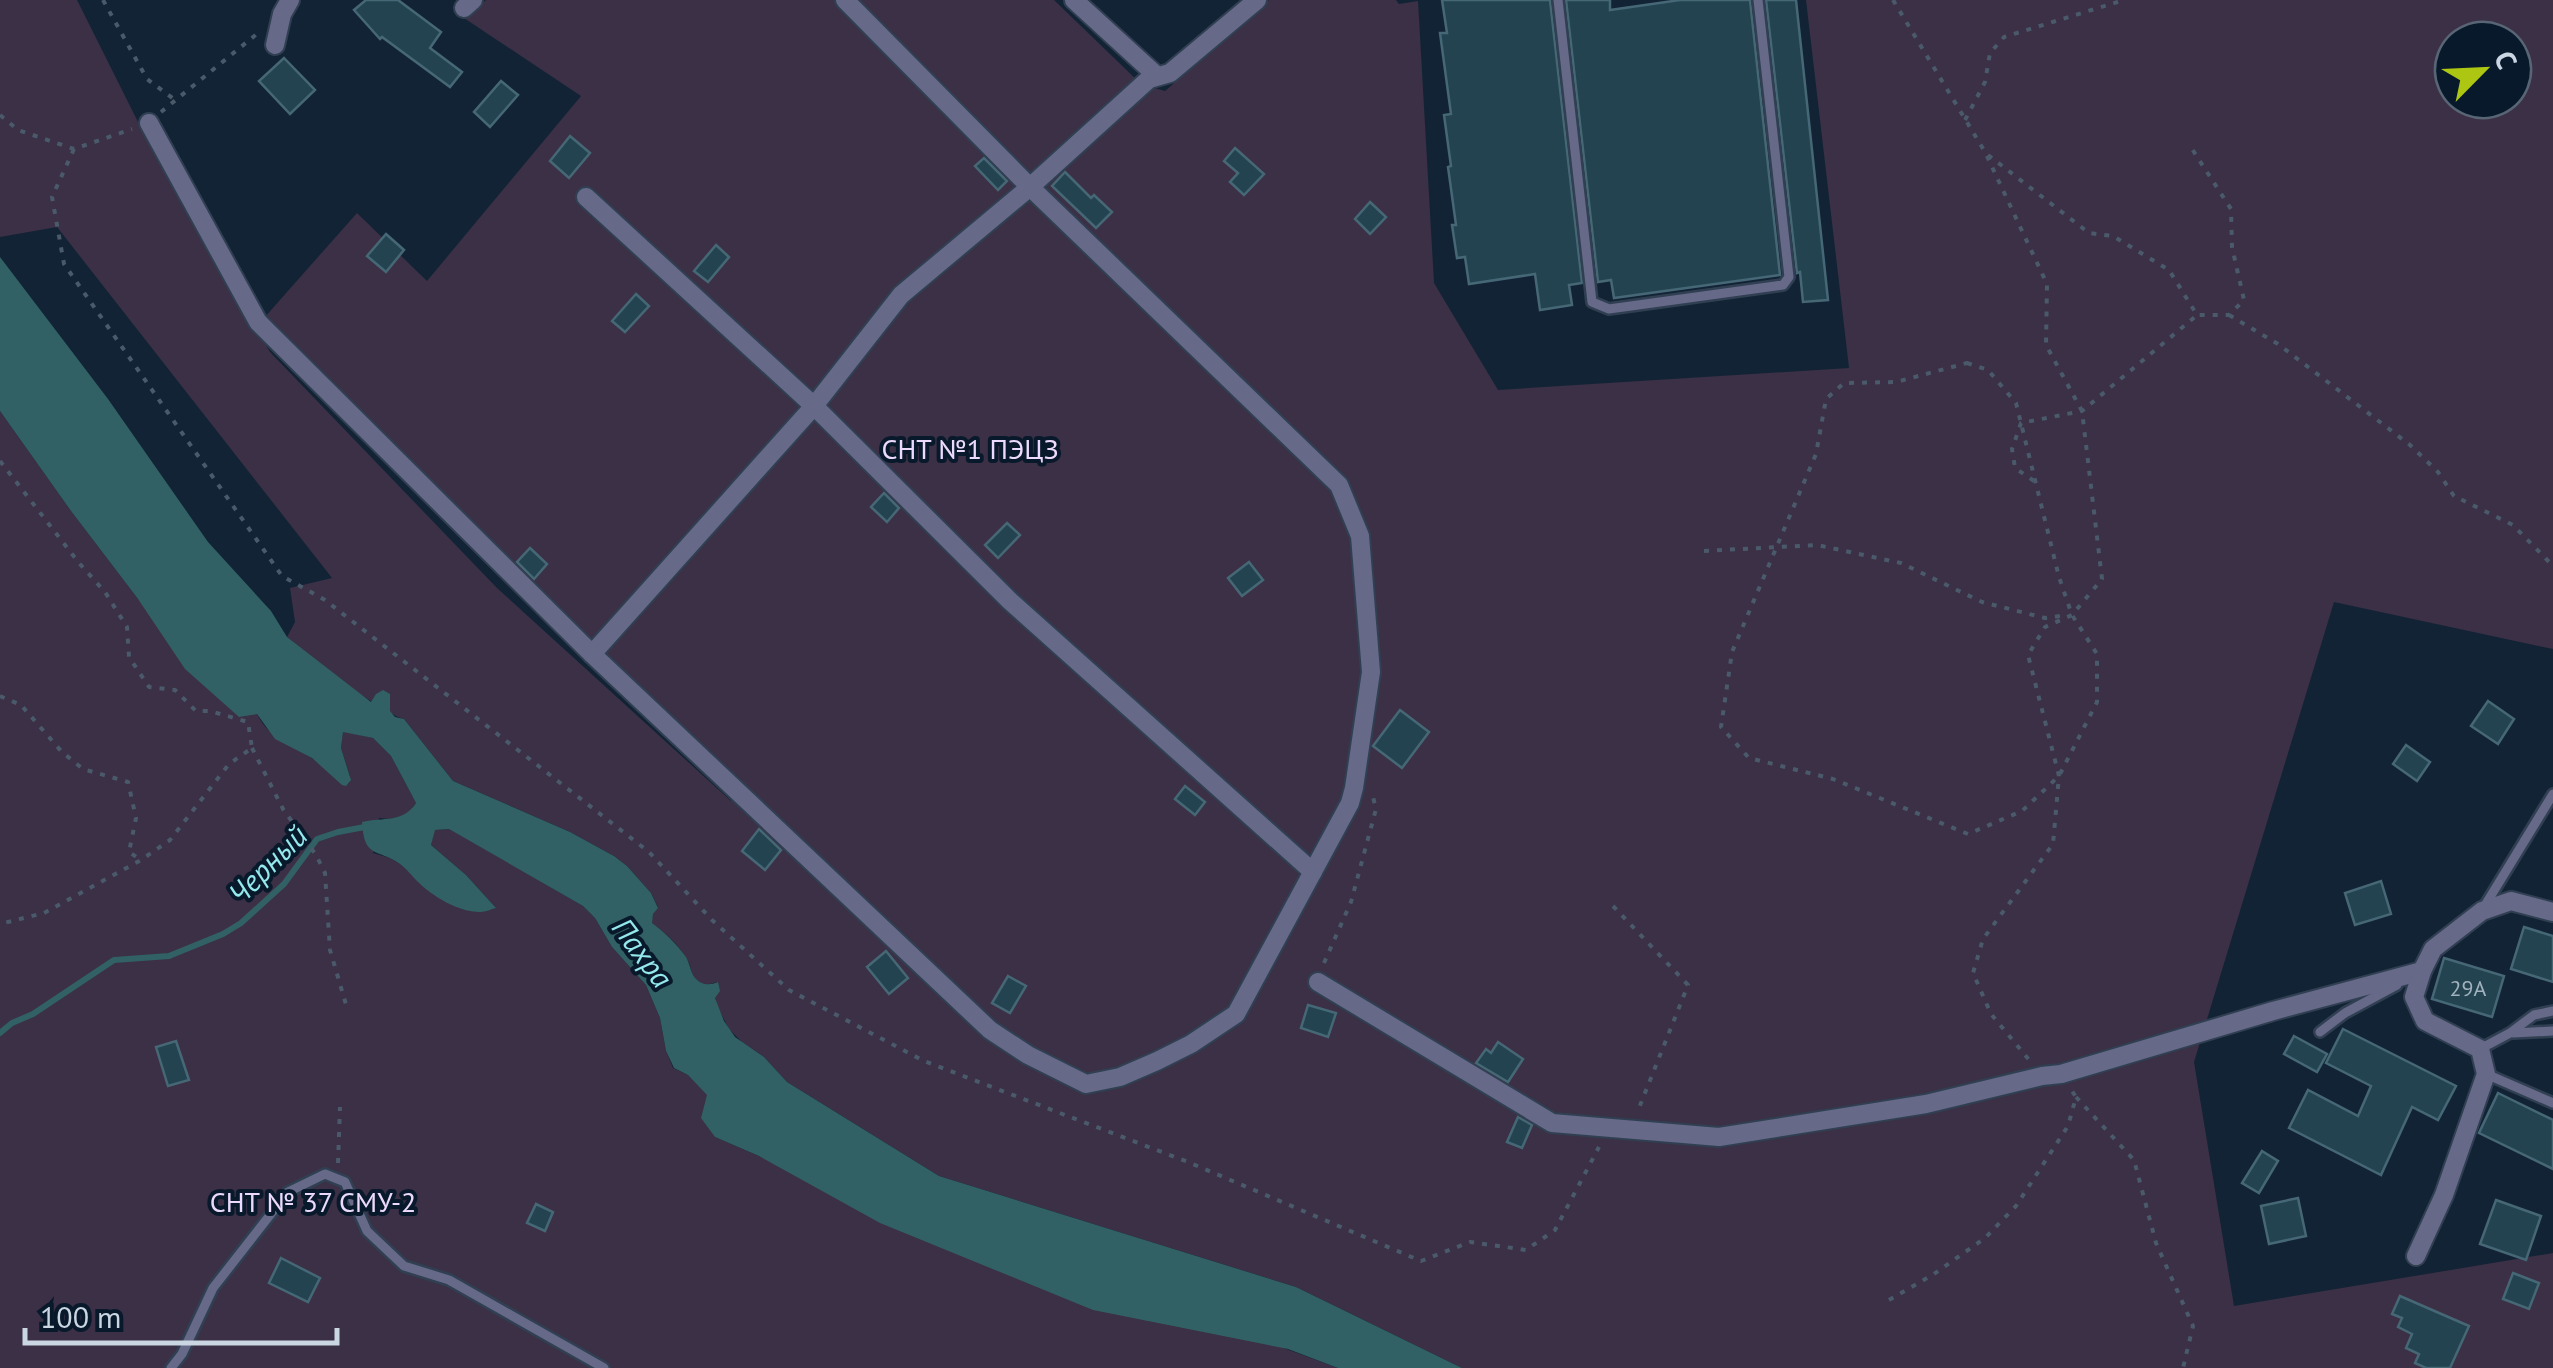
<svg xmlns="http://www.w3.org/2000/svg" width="2553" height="1368" font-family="'PT Sans',sans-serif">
<rect width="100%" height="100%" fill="#122336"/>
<g fill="#3b3045" fill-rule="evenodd">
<path d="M0,0H77L151,148L270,352L497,588L731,801L740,784L280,339L264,318L357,213L427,281L581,96L464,18L486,0H1054L1141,84L1165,91L1269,0H1396L1399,4L1418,1L1434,283L1498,390L1849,368L1806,0H2553V649L2334,602L2194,1062L2234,1306L2553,1253V1368H1462L1296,1287L939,1176L787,1082L764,1057L742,1042L729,1029L717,1006L715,998L717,982C709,985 700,986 694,977C691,972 691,966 688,961C680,946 665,932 651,923L653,914L658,907L651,893L627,866L614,856L570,832L453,781L404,719C395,717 391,712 383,708C348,689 318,662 287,637L295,622L290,588L332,578L57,227L0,237ZM2453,40H2513V100H2453Z"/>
<path d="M0,411L71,511L138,599L257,714C269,738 289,743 310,757C319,763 328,771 336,779L350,776L341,748L343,731L373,738L391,756L416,803C405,819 397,820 379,818L373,853L390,858L405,867L428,890L444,900L495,907L466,875L431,845L434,830L450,829L583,906L595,918L612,947L646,985L660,1018L666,1051L673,1068L688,1075L708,1095L715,1137L759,1156L1338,1368H0Z"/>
</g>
<path fill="#316164" d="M0,257L108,399L208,542L271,611L287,637L371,702L376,694L383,690L390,694V711L395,717L404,719L453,781L570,832L614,856L627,866L651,893L658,908L653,914L652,923C664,932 677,944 686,957C690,964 691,974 696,979C703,986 710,985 718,982L720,991L715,998L724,1021L735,1037L764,1057L787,1082L939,1176L1296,1287L1462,1368H1338L1288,1349L1093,1310L880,1223L759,1156L715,1137L701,1118L707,1095L688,1075L674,1068L666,1051L660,1018L646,985L612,947L595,918L583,906L449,829L435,830L431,845L466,875L496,908C491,909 486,912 480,912C458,912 432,896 417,881C411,875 407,869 400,864C377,848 364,859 362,822C384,817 403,823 416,803L391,756L373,738L343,732L341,748L351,780L346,786L342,785L312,758L275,739L257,714L239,717L185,669L138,599L71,511L0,411Z"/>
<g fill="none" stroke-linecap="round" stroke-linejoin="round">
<polyline stroke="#316164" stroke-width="6" points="0,1033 12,1023 33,1014 114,960 169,956 223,934 241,923 284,884 317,839 338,832 370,826"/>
</g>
<g fill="#234350" stroke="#466775" stroke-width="2.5">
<polygon points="366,0 398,0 441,32 430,48 462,72 450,87 382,37 380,39 354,10"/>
<polygon points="1442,0 1550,0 1582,283 1569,285 1572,305 1540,310 1535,274 1469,284 1465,257 1457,258 1452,225 1456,225 1448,167 1451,166 1444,115 1451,114 1440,33 1447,33"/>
<polygon points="1566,0 1610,0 1610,10 1680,0 1750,0 1780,275 1614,298 1611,280 1598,282"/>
<polygon points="1766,0 1796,0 1828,300 1803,302 1800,272 1797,273"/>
<polygon points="284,58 315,90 290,114 259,81"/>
<polygon points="501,81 518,95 490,127 474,112"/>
<polygon points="570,136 590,153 569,178 550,161"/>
<polygon points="1235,148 1264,174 1244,195 1230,182 1238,173 1224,161"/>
<polygon points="984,158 1007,181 998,190 975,166"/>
<polygon points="1065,172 1091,198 1094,195 1112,212 1096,228 1052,186"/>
<polygon points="1370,202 1386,217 1370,234 1355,219"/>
<polygon points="386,234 404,250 386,272 367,256"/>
<polygon points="716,245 729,257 708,282 694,271"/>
<polygon points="636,294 649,306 625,332 612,321"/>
<polygon points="884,493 899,508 887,522 871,507"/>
<polygon points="1007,523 1020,535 998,558 985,545"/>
<polygon points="530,548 547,564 534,579 517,562"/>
<polygon points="1249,562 1263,580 1242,596 1228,578"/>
<polygon points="2488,701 2514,719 2498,744 2471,726"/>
<polygon points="1400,710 1429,732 1402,768 1373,746"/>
<polygon points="2406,745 2430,762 2417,781 2393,764"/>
<polygon points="1185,786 1205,802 1195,815 1175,799"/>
<polygon points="759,829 781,850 765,870 742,851"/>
<polygon points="2381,881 2391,914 2355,925 2345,893"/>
<polygon points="2524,927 2553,936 2553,982 2511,969"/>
<polygon points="886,951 908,978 889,994 867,967"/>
<polygon points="2444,958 2504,976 2492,1017 2432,999"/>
<polygon points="1008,976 1026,986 1010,1013 992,1003"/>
<polygon points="1308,1005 1336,1013 1328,1037 1301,1028"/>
<polygon points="2343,1029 2456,1086 2438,1120 2412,1107 2381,1175 2289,1128 2308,1090 2358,1116 2371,1086 2326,1063"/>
<polygon points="2294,1036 2327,1054 2317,1072 2284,1054"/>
<polygon points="176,1041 189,1080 168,1086 156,1047"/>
<polygon points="1498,1042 1523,1059 1508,1082 1476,1063 1486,1049 1491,1053"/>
<polygon points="2498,1093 2553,1120 2553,1169 2479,1133"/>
<polygon points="1518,1117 1532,1125 1522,1148 1507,1142"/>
<polygon points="2262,1151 2278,1161 2259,1193 2242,1183"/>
<polygon points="2298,1198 2306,1236 2269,1244 2261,1206"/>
<polygon points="2496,1200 2541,1216 2526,1260 2480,1244"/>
<polygon points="536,1204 553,1212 545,1231 527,1223"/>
<polygon points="281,1258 320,1278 308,1302 269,1283"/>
<polygon points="2513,1273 2539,1283 2529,1309 2503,1299"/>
<polygon points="2400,1296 2469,1326 2450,1368 2426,1368 2415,1363 2419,1354 2406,1348 2412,1334 2398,1327 2402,1318 2392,1314"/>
</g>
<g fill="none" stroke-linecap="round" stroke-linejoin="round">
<defs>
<g id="service">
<polyline points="1558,0 1592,302 1609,309 1783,285 1789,277 1758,0"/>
<polyline points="2484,907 2553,794"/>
<polyline points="2320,1032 2345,1013 2397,985"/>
<polyline points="2513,1033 2553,1031"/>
<polyline points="2480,1049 2510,1033 2534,1015 2553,1011"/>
<polyline points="2486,1074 2553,1103"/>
<polyline points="171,1368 182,1354 213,1288 288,1192 325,1174 345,1182 367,1231 404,1266 449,1280 604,1368"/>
</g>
<g id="minor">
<polyline points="1074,0 1156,75"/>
<polyline points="464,8 473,0"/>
<polyline points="275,45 282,14 290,0"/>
<polyline points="149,123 258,322 592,654 990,1030 1028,1055 1086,1084 1120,1077 1157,1061 1191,1044 1236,1014 1350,803 1354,788 1371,672 1360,536 1339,485 1030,187 845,0"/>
<polyline points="586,197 814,406 1010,601 1313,872"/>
<polyline points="592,654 814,406 901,295 1030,187 1149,79 1170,73 1257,0"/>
<polyline points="1318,982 1552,1123 1719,1137 1926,1104 2042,1076 2061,1074 2273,1011 2422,971"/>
<polyline points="2416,1256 2444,1195 2486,1074 2480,1049 2425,1021 2414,997 2422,971 2433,949 2482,911 2511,901 2553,912"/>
</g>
</defs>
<use href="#service" stroke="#304052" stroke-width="14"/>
<use href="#minor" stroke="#304052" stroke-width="22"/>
<g stroke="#4a5a6b" stroke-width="4" stroke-dasharray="5 8" stroke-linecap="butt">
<polyline points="103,0 147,79 175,100"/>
<polyline points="1893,0 1985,152 2047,284 2046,345 2082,411 2102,579 2072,615 2045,627 2028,655 2059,776 2053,844 1983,939 1973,973 1991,1014 2030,1061"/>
<polyline points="161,112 258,33"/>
<polyline points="0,115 18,130 74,149 132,129"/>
<polyline points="1965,120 1985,82 1990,53 2004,37 2124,0"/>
<polyline points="74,149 52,197 64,264 282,576 325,600 649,852 712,920 789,990 924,1061 1188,1162 1421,1261 1470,1242 1526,1250 1555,1230 1599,1147"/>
<polyline points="1988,155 2089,233 2113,236 2169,270 2197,315 2229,315 2244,300 2232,247 2231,209 2192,149"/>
<polyline points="2229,315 2278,344 2410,445 2438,472 2454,496 2513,525 2553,566"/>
<polygon points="1967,363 1988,370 2016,403 2059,577 2072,615 2097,654 2097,702 2059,776 2022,811 1968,834 1833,779 1749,758 1721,727 1732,652 1816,454 1826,399 1844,383 1896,382"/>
<polyline points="0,461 79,563 105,592 127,627 129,657 149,687 175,690 196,711 210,711 248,722 252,748 229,764 170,840 141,860 44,913 0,924"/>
<polyline points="2034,481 2015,468 2012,449 2021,423 2082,411 2196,316"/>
<polyline points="1704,551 1817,545 1901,563 1982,602 2045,618 2067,615"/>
<polyline points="0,696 21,705 62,752 83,769 128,782 136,818 129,852 141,860"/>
<polyline points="252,748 283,809 316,855 325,873 330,950 347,1008"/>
<polyline points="1613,906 1688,985 1637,1113"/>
<polyline points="1324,963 1351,902 1376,809 1373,797"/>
<polyline points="2076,1097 2134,1160 2156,1243 2193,1326 2183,1368"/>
<polyline points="338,1163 340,1107"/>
<polyline points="1889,1300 1934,1274 1985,1238 2016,1206 2068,1126 2076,1097 2072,1091"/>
</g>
<use href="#service" stroke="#676989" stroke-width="9"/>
<use href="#minor" stroke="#676989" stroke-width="18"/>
</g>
<g text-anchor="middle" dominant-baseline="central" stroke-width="8" stroke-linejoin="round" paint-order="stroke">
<g font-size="22" fill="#a1b1be">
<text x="2468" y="988">29А</text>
</g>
<g font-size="28" fill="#ebdafc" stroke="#09192c">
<text x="970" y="448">СНТ №1 ПЭЦЗ</text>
<text x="313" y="1201">СНТ № 37 СМУ-2</text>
</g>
<g font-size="30" font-style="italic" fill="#94e9ed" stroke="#09192c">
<text transform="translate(267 864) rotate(-45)">Черный</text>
<text transform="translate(643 952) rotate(53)">Пахра</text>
</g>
</g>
<g transform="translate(2483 70) rotate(66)"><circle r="48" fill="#09192c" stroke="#576575" stroke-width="2.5"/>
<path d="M0-8L18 38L0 25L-18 38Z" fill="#acc612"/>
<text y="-15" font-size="28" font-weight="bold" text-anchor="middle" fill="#cbd6e3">С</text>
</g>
<path d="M25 1328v15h312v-15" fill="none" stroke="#cbd6e3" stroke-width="5"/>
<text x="40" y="1328" font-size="30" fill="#cbd6e3" stroke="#09192c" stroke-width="8" paint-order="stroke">100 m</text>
</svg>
